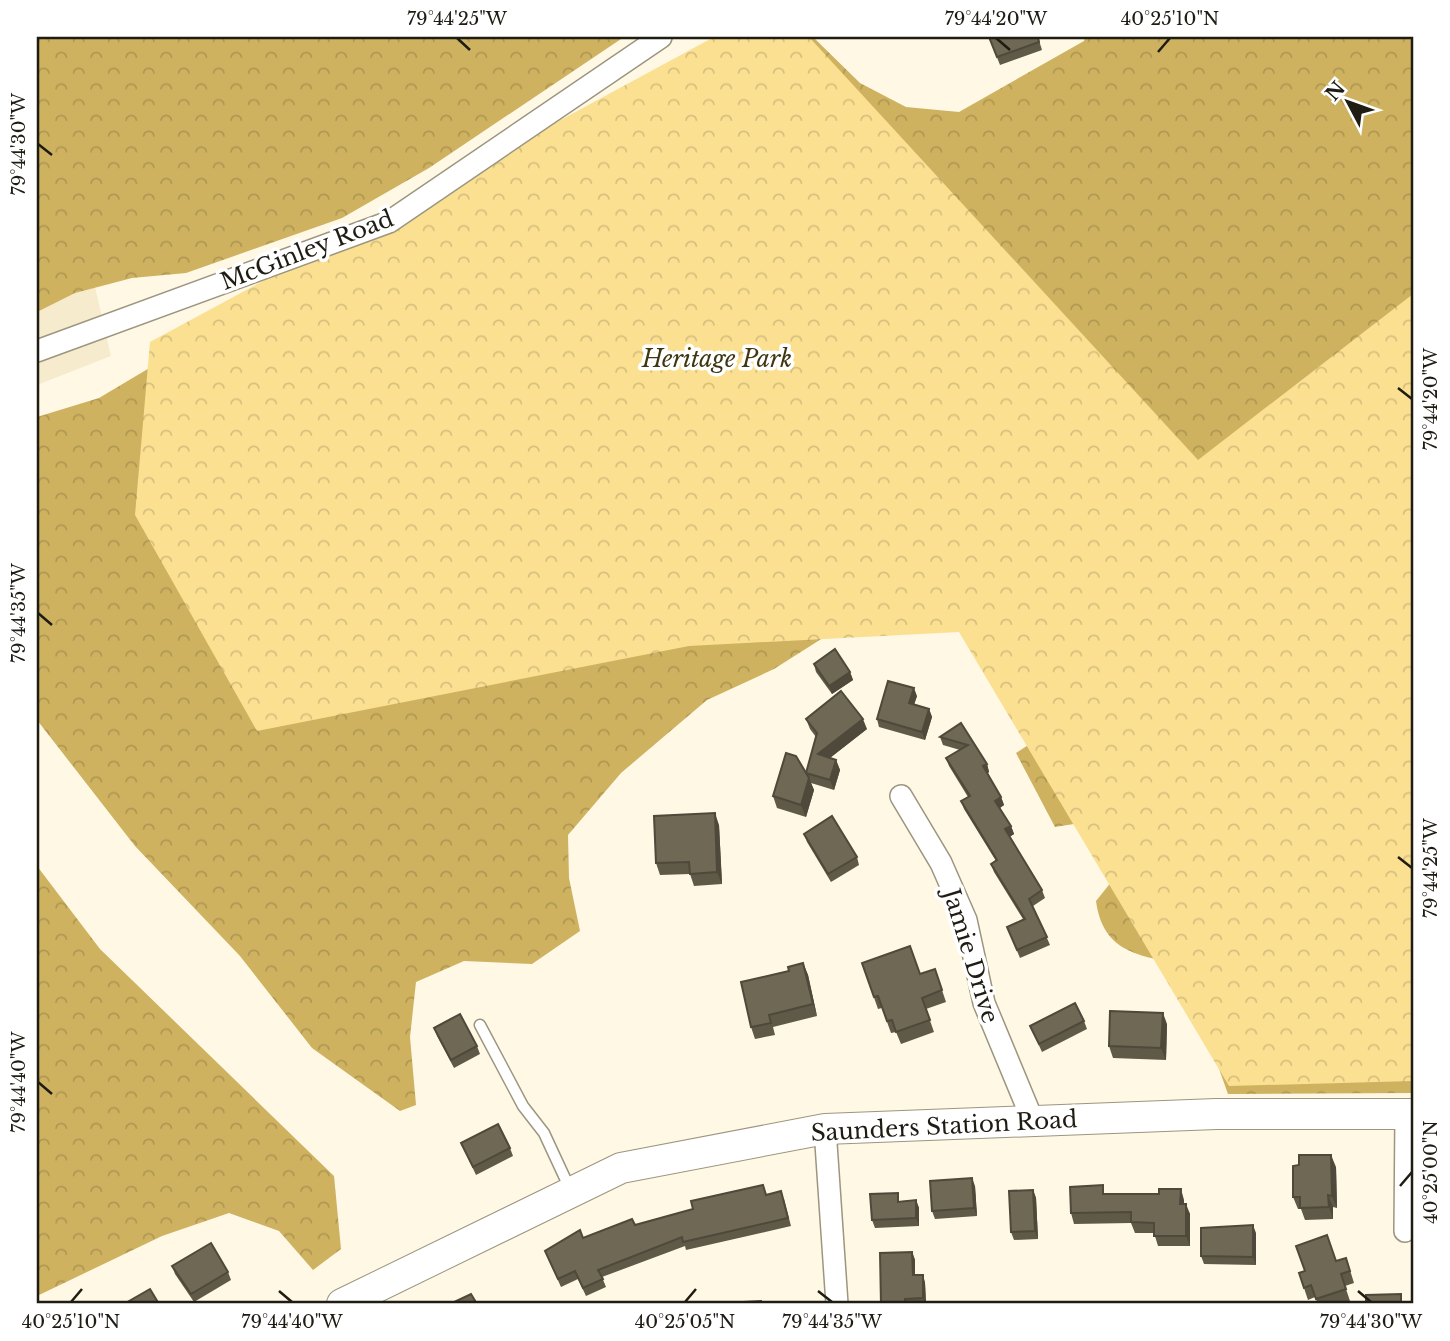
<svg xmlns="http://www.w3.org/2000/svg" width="1450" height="1341" font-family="'Libre Baskerville',serif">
<defs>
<pattern id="forest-crowns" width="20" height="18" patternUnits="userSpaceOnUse" patternTransform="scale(1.75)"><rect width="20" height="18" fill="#ceb260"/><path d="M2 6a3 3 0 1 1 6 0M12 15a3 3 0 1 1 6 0" fill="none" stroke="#b09852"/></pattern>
<pattern id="park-crowns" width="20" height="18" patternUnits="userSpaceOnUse" patternTransform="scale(1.75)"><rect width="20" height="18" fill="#fbe092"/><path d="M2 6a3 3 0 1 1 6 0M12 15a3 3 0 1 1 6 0" fill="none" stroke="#d7c07d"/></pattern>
</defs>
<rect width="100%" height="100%" fill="#fef8e5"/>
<polygon fill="#f6ebcd" points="37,37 111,356 37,385"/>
<g fill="url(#forest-crowns)">
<polygon points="37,37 624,37 429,168 342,218 186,273 132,278 75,293 37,312"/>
<path d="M730,37H813L860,83L906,107L959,112L1084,41L1085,37H1413V1093L1228,1094L1182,965C1139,955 1103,953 1096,901L1140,846L1099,820L1055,827L1016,753L1053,729Z"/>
<polygon points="225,323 867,610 774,669 707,700 621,773 568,835 569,878 580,931 532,964 464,961 416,982 410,1037 416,1105 400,1111 312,1048 240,956 135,846 37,720 37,417 99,398"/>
<polygon points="37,866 100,949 334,1176 341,1249 313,1270 279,1231 229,1213 162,1236 37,1296"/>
</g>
<polygon fill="url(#park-crowns)" points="714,37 809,37 1198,460 1413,294 1413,1081 1229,1086 959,632 689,646 257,731 135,515 150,342"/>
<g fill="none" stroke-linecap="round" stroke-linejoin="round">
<defs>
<polyline id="lane" points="480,1025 523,1106 544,1133 570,1189"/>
<g id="street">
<polyline points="37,351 389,222 661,37"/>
<polyline points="901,796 941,863 966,920 984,1003 1033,1121"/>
<polyline points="825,1129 837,1304"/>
<polyline points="1405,1231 1406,1114"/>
</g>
<polyline id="secondary" points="342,1304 621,1168 825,1129 1216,1114 1413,1114"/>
</defs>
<use href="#lane" stroke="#9c957f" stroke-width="13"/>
<use href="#street" stroke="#9c957f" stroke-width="24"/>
<use href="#secondary" stroke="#9c957f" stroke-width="32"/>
<use href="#lane" stroke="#fff" stroke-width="10"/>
<use href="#street" stroke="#fff" stroke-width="21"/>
<use href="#secondary" stroke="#fff" stroke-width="30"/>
</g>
<g fill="#5f5948">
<polygon points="989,37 1038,37 1042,50 1000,65"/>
<polygon points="814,664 850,672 853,680 832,694 816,672"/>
<polygon points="917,696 914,704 929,709 932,717 925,740 879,727 877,719"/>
<polygon points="806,719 867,729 830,758 836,760 840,770 834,790 811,783 814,790 806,817 777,808 773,796 806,773 816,737 810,729"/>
<polygon points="961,723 987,764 989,772 987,774 1001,797 1004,805 1000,808 1011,826 1014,834 1009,837 1042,890 1045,898 1033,906 1050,945 1020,958 1007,927 1023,919 994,872 991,864 996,861 964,809 961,801 968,797 949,766 946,758 960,750 943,745 940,737"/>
<polygon points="719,825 722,884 694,886 690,874 660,875 656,863"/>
<polygon points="804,834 857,857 859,865 831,882 807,842"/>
<polygon points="803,963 808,975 817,1016 773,1027 775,1035 755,1039 751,1027 789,971"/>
<polygon points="862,963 920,974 935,969 946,1002 926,1009 934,1032 901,1044 896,1032 891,1033 882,1008 878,1009"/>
<polygon points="1084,1021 1087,1029 1042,1052 1030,1026"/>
<polygon points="1167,1024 1166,1060 1113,1058 1109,1046"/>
<polygon points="434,1028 477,1046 480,1054 454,1068 437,1036"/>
<polygon points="461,1143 510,1148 513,1156 476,1175"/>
<polygon points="1336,1167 1337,1208 1333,1207 1333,1219 1305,1220 1301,1209 1298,1209 1293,1197"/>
<polygon points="975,1186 977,1216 935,1219 932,1211"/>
<polygon points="1033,1190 1036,1198 1038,1239 1014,1240 1011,1232"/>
<polygon points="767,1194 784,1199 791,1226 686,1250 685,1246 602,1277 606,1287 586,1296 578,1279 561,1287 545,1251 583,1238 635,1225"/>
<polygon points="1106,1194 1184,1200 1184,1204 1190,1214 1190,1246 1158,1246 1154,1233 1135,1233 1131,1223 1074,1224 1071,1213"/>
<polygon points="916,1200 919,1208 919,1226 875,1228 872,1220 901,1201"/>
<polygon points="1256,1233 1256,1265 1204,1264 1201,1256"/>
<polygon points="912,1252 915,1260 915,1275 923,1275 925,1283 926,1304 881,1304"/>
<polygon points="1336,1261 1350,1270 1354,1283 1345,1286 1350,1301 1341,1304 1318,1304 1315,1297 1308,1300 1299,1273"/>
<polygon points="172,1266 228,1272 231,1280 194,1302 175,1274"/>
</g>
<g fill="#4e493b">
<polygon points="850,672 853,680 832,694 829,686"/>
<polygon points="914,688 917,696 912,711 909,703"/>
<polygon points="929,709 932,717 925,740 922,732"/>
<polygon points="863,719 867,729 822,764 818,754"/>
<polygon points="836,760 840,770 834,790 830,780"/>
<polygon points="987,764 989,772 986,774 983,766"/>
<polygon points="809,778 814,790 806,817 801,805"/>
<polygon points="1001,797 1004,805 998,809 995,801"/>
<polygon points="715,813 719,825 722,884 717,872"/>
<polygon points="1011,826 1014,834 1008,838 1005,829"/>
<polygon points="803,963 808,975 817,1016 813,1004"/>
<polygon points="1163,1013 1167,1024 1166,1060 1161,1048"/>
<polygon points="1331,1155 1336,1167 1337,1208 1332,1196"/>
<polygon points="972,1178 975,1186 977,1216 974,1208"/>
<polygon points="1181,1189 1184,1200 1184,1215 1180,1204"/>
<polygon points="1033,1190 1036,1198 1038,1239 1035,1231"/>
<polygon points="1328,1195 1333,1207 1333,1219 1329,1207"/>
<polygon points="916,1200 919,1208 919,1226 916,1218"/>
<polygon points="1186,1204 1190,1214 1190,1246 1186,1236"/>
<polygon points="1253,1225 1256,1233 1256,1265 1253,1257"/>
<polygon points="912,1252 915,1260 915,1283 913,1275"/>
<polygon points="923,1275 925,1283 926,1304 923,1298"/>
</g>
<g fill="#6f6854" stroke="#4e493b" stroke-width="2">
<polygon points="989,37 1038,37 1039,42 997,57"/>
<polygon points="835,649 850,672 829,686 814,664"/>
<polygon points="888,681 914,688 909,703 929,709 922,732 877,719"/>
<polygon points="841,691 863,719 818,754 836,760 830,780 806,773 817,733 806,719"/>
<polygon points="961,723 987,764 983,766 1001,797 995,801 1011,826 1005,829 1042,890 1029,899 1047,937 1017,950 1007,927 1025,919 991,864 997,860 961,801 970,796 946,758 968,745 940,737"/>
<polygon points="786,753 796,756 809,778 801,805 773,796"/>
<polygon points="715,813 717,872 690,874 689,862 656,863 654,816"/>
<polygon points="832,816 857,857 828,874 804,834"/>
<polygon points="910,946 920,974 935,969 942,990 922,998 930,1020 896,1032 892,1020 887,1021 878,996 874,997 862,963"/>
<polygon points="803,963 813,1004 769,1015 771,1023 751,1027 741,982 789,971 788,967"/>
<polygon points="1075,1003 1084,1021 1039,1044 1030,1026"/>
<polygon points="1110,1011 1163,1013 1161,1048 1109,1046"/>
<polygon points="460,1014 477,1046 451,1060 434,1028"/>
<polygon points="498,1124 510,1148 473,1167 461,1143"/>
<polygon points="1299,1155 1331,1155 1332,1196 1328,1195 1329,1207 1300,1208 1300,1197 1293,1197 1293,1166 1299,1165"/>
<polygon points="972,1178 974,1208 932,1211 930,1181"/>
<polygon points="763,1185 766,1195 781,1191 788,1218 683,1242 682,1237 598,1270 603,1279 583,1288 575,1271 558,1279 545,1251 580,1230 583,1238 632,1219 635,1225 693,1209 691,1201"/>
<polygon points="1103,1185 1103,1194 1159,1194 1159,1189 1181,1189 1180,1204 1186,1204 1186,1236 1154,1236 1154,1223 1131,1222 1131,1212 1071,1213 1070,1187"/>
<polygon points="1033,1190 1035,1231 1011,1232 1009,1191"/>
<polygon points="898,1193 898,1202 916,1200 916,1218 872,1220 870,1194"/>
<polygon points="1253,1225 1253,1257 1201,1256 1201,1228"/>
<polygon points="1327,1235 1336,1261 1346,1258 1350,1271 1341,1274 1346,1289 1316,1299 1311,1285 1304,1288 1299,1273 1305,1271 1296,1246"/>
<polygon points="211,1243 228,1272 191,1294 172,1266"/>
<polygon points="912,1252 913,1275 923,1275 923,1298 905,1299 905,1304 881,1304 880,1253"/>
<polygon points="150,1289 159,1304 124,1304"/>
<polygon points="471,1294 477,1304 450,1304"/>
<polygon points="1401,1294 1401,1304 1366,1304 1366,1295"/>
<polygon points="761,1301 761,1304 719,1304 724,1303"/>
</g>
<path fill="none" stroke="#1e1c13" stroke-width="2.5" d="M457,38L470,50M996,38L1010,50M1158,52L1170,38M38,144L52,155M1398,388L1412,399M38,613L52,625M1398,857L1412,868M38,1082L52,1094M1400,1186L1412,1172M279,1291L292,1302M818,1291L832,1302M1358,1291L1371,1302M71,1302L82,1289M685,1302L696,1289"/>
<g text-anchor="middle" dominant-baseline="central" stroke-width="7" stroke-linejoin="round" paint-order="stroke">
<g font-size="23" fill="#1e1c13" stroke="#fff">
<text transform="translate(307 250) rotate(-21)">McGinley Road</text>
<text transform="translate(971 956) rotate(73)">Jamie Drive</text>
<text transform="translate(944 1126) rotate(-3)">Saunders Station Road</text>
</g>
<g font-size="23" font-style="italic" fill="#413612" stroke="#fff">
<text x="717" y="359">Heritage Park</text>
</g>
</g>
<rect width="1450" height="1341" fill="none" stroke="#ffffff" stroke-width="77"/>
<g transform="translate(1348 102) rotate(311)" stroke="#ffffff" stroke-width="5" paint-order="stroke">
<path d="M0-5L12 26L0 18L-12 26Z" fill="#1e1c13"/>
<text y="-10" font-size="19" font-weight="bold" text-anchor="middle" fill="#1e1c13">N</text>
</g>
<rect x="38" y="38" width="1374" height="1264" fill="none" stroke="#1e1c13" stroke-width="2.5"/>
<g font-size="18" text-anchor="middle" fill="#1e1c13">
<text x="457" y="25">79°44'25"W</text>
<text x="996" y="25">79°44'20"W</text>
<text x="1170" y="25">40°25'10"N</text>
<text transform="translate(19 144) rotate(-90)" y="6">79°44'30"W</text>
<text transform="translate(1431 399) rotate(-90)" y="6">79°44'20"W</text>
<text transform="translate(19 613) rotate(-90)" y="6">79°44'35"W</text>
<text transform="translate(1431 868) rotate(-90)" y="6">79°44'25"W</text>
<text transform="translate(19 1082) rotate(-90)" y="6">79°44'40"W</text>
<text transform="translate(1431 1172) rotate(-90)" y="6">40°25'00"N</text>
<text x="71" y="1328">40°25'10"N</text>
<text x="292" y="1328">79°44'40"W</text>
<text x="685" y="1328">40°25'05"N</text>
<text x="832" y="1328">79°44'35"W</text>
<text x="1371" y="1328">79°44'30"W</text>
</g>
</svg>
